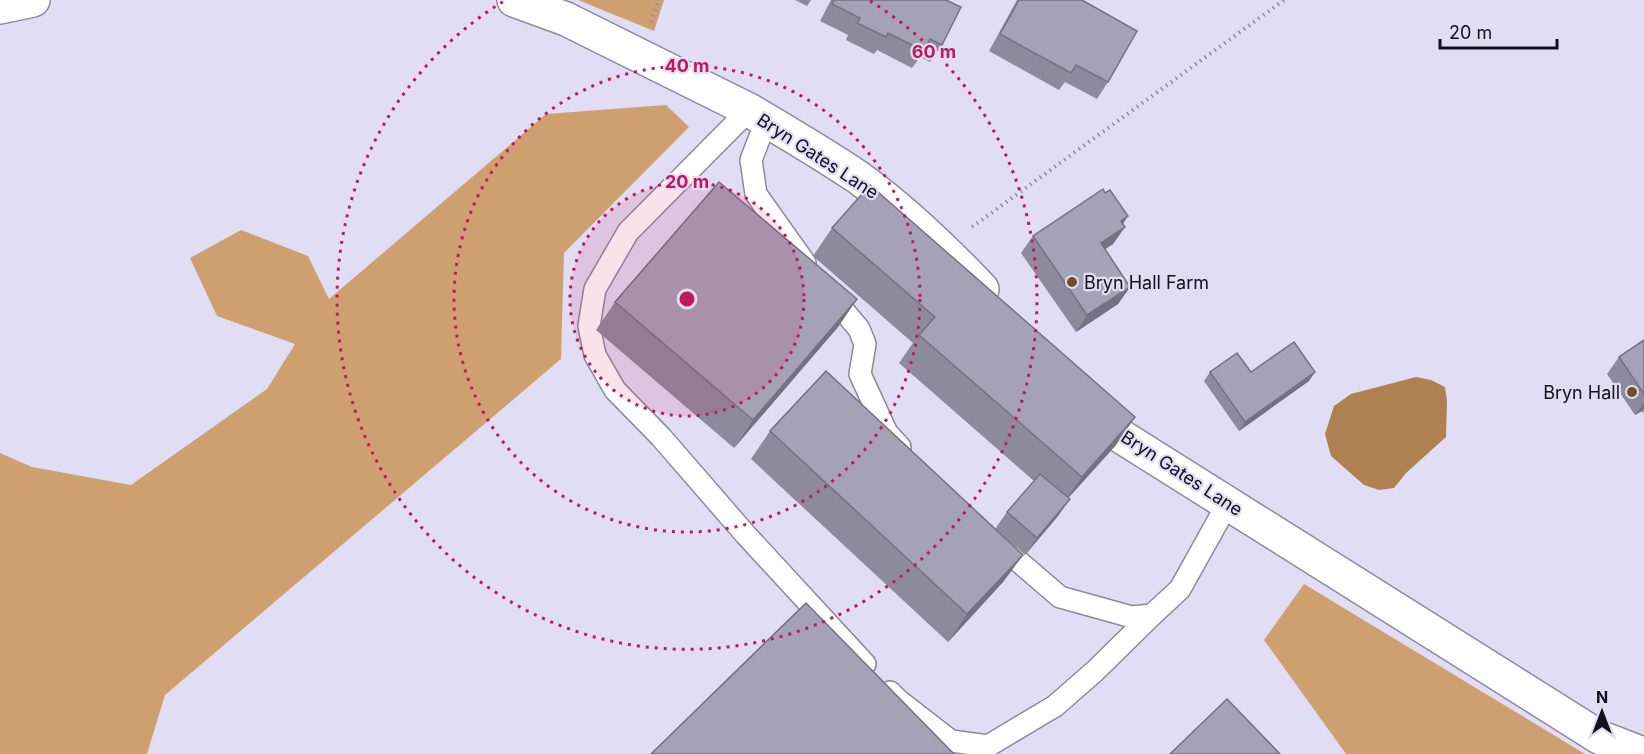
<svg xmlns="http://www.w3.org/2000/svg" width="1644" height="754" font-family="Inter,sans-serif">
<rect width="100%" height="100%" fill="#e1ddf4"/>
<g fill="#cfa06f">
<polygon points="578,0 664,0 654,31"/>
<polygon points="666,105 689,127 564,253 561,359 165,695 147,754 0,754 0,453 32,467 131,485 267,389 295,344 217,316 190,258 241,230 308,256 329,299 546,114"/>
<polygon points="1304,584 1585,754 1346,754 1264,640"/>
</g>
<polygon fill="#af8150" points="1416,377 1431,380 1445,387 1447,401 1446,437 1406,473 1394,488 1379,490 1364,485 1331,456 1325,434 1334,406 1351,394"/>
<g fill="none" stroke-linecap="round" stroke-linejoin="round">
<defs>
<g id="service">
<polyline points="749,110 628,232 595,289 589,326 595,355 615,390 661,437 746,535 865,664"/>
<polyline points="766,121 751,160 756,194 805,263"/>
<polyline points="828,292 859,329 865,344 860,374 887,433 900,447"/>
<polyline points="997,543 1060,597 1132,617 1152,615 1180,589 1228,503"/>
<polyline points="890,692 898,700 951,741 988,746 1055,706 1095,671 1152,615"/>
</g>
<g id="minor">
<path d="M514,0L566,19L749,110C786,132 824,154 859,178C903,210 944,249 982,289"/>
<polyline points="0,7 33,0"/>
<polyline points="1092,405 1122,437 1599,737 1643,754"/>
</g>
</defs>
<use href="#service" stroke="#8d899e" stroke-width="24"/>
<use href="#minor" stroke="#8d899e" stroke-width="36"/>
<g stroke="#8e8b9c" stroke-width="4" stroke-dasharray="1.5 4.5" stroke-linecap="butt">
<polyline points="651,22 659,0"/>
<polyline points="972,227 1284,0"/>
</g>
<use href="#service" stroke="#fff" stroke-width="21"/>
<use href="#minor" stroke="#fff" stroke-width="33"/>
</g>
<g fill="#8e8a9d">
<polygon points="795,0 811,0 807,6"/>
<polygon points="831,0 946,0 942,45 930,62 920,57 912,68 877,50 874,54 846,40 848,35 820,21"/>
<polygon points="1017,0 1082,0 1108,82 1097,99 1065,82 1059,90 989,51"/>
<polygon points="1105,193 1128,216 1123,224 1125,227 1113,244 1105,249 1130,287 1118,304 1076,332 1021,253 1033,236"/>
<polygon points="832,228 1135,417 1116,445 1068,498 1058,516 1025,555 1004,537 1023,555 1003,582 948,642 751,459 770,431 995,529 1007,512 1034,481 899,363 913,343 813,256"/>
<polygon points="857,299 838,327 734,448 596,330 615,302"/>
<polygon points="1644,340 1644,413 1642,411 1635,415 1607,374 1619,357"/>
<polygon points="1210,372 1251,372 1309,381 1239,431 1204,381"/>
</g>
<g fill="#747180">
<polygon points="1128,216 1116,233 1125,227 1113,244 1089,260 1101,243 1121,221"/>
<polygon points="1130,287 1118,304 1076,332 1087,315"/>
<polygon points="857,299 838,327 734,448 753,420"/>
<polygon points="1315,372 1309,381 1239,431 1245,422"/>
<polygon points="1644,403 1644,408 1642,411 1635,415"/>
<polygon points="1135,417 1116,445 1062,505 1082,477"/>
<polygon points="1070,499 1058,516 1025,555 1037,538"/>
<polygon points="1023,555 1003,582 948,642 967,614"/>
</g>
<g fill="#a5a1b7" stroke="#747180" stroke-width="1.5">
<polygon points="834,0 946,0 961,7 942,45 930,39 924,51 888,33 886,37 857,23 860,18 832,4"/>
<polygon points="1019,0 1082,0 1137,31 1108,82 1076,65 1071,73 1000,34"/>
<polygon points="719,182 857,299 753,420 615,302"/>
<polygon points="870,185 1135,417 1082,477 919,335 935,317 832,228"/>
<polygon points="1103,189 1105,193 1110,190 1128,216 1121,221 1125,227 1101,243 1130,287 1087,315 1033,236"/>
<polygon points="1644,340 1644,394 1619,357"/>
<polygon points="1294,342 1315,372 1245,422 1210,372 1237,353 1251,372"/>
<polygon points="826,371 1023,555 967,614 770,431"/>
<polygon points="1040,474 1070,499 1037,538 1007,512"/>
<polygon points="806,603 954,754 651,754"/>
<polygon points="1227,699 1280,754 1170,754"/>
</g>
<circle cx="687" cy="299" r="117" fill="#c2185b" fill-opacity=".12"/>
<g fill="none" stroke="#c2185b" stroke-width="3" stroke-dasharray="3 6">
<circle cx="687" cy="299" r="117"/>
<circle cx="687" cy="299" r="233"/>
<path d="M870 1A350 350 0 1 1 504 1"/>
</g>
<g fill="#724f28" stroke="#e1ddf4" stroke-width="2">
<circle cx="1072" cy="282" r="6"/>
<circle cx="1632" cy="392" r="6"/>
</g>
<g text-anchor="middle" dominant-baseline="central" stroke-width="4.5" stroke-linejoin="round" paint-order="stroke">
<g font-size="18" fill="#121018" stroke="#e1ddf4">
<text transform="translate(818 156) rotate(33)">Bryn Gates Lane</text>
<text transform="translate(1182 473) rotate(33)">Bryn Gates Lane</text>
</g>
<g font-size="18" fill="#121018" stroke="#e1ddf4" text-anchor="start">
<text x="1084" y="282">Bryn Hall Farm</text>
<text x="1620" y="392" text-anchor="end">Bryn Hall</text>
</g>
</g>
<circle cx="687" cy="299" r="9" fill="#c2185b" stroke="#e1ddf4" stroke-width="3"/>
<g font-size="18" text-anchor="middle" font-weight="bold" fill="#c2185b" stroke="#e1ddf4" stroke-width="4.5" stroke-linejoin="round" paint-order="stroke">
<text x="934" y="58">60 m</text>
<text x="687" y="72">40 m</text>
<text x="687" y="188">20 m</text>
</g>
<g transform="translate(1602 712)" stroke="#e1ddf4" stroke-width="4.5" paint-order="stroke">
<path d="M0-4.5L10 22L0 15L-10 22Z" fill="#121018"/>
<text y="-9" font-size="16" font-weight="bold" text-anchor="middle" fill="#121018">N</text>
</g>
<path d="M1440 39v9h117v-9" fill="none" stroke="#121018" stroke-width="3"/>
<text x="1449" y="39" font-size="18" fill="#121018" stroke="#e1ddf4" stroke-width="4.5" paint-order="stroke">20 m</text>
</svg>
